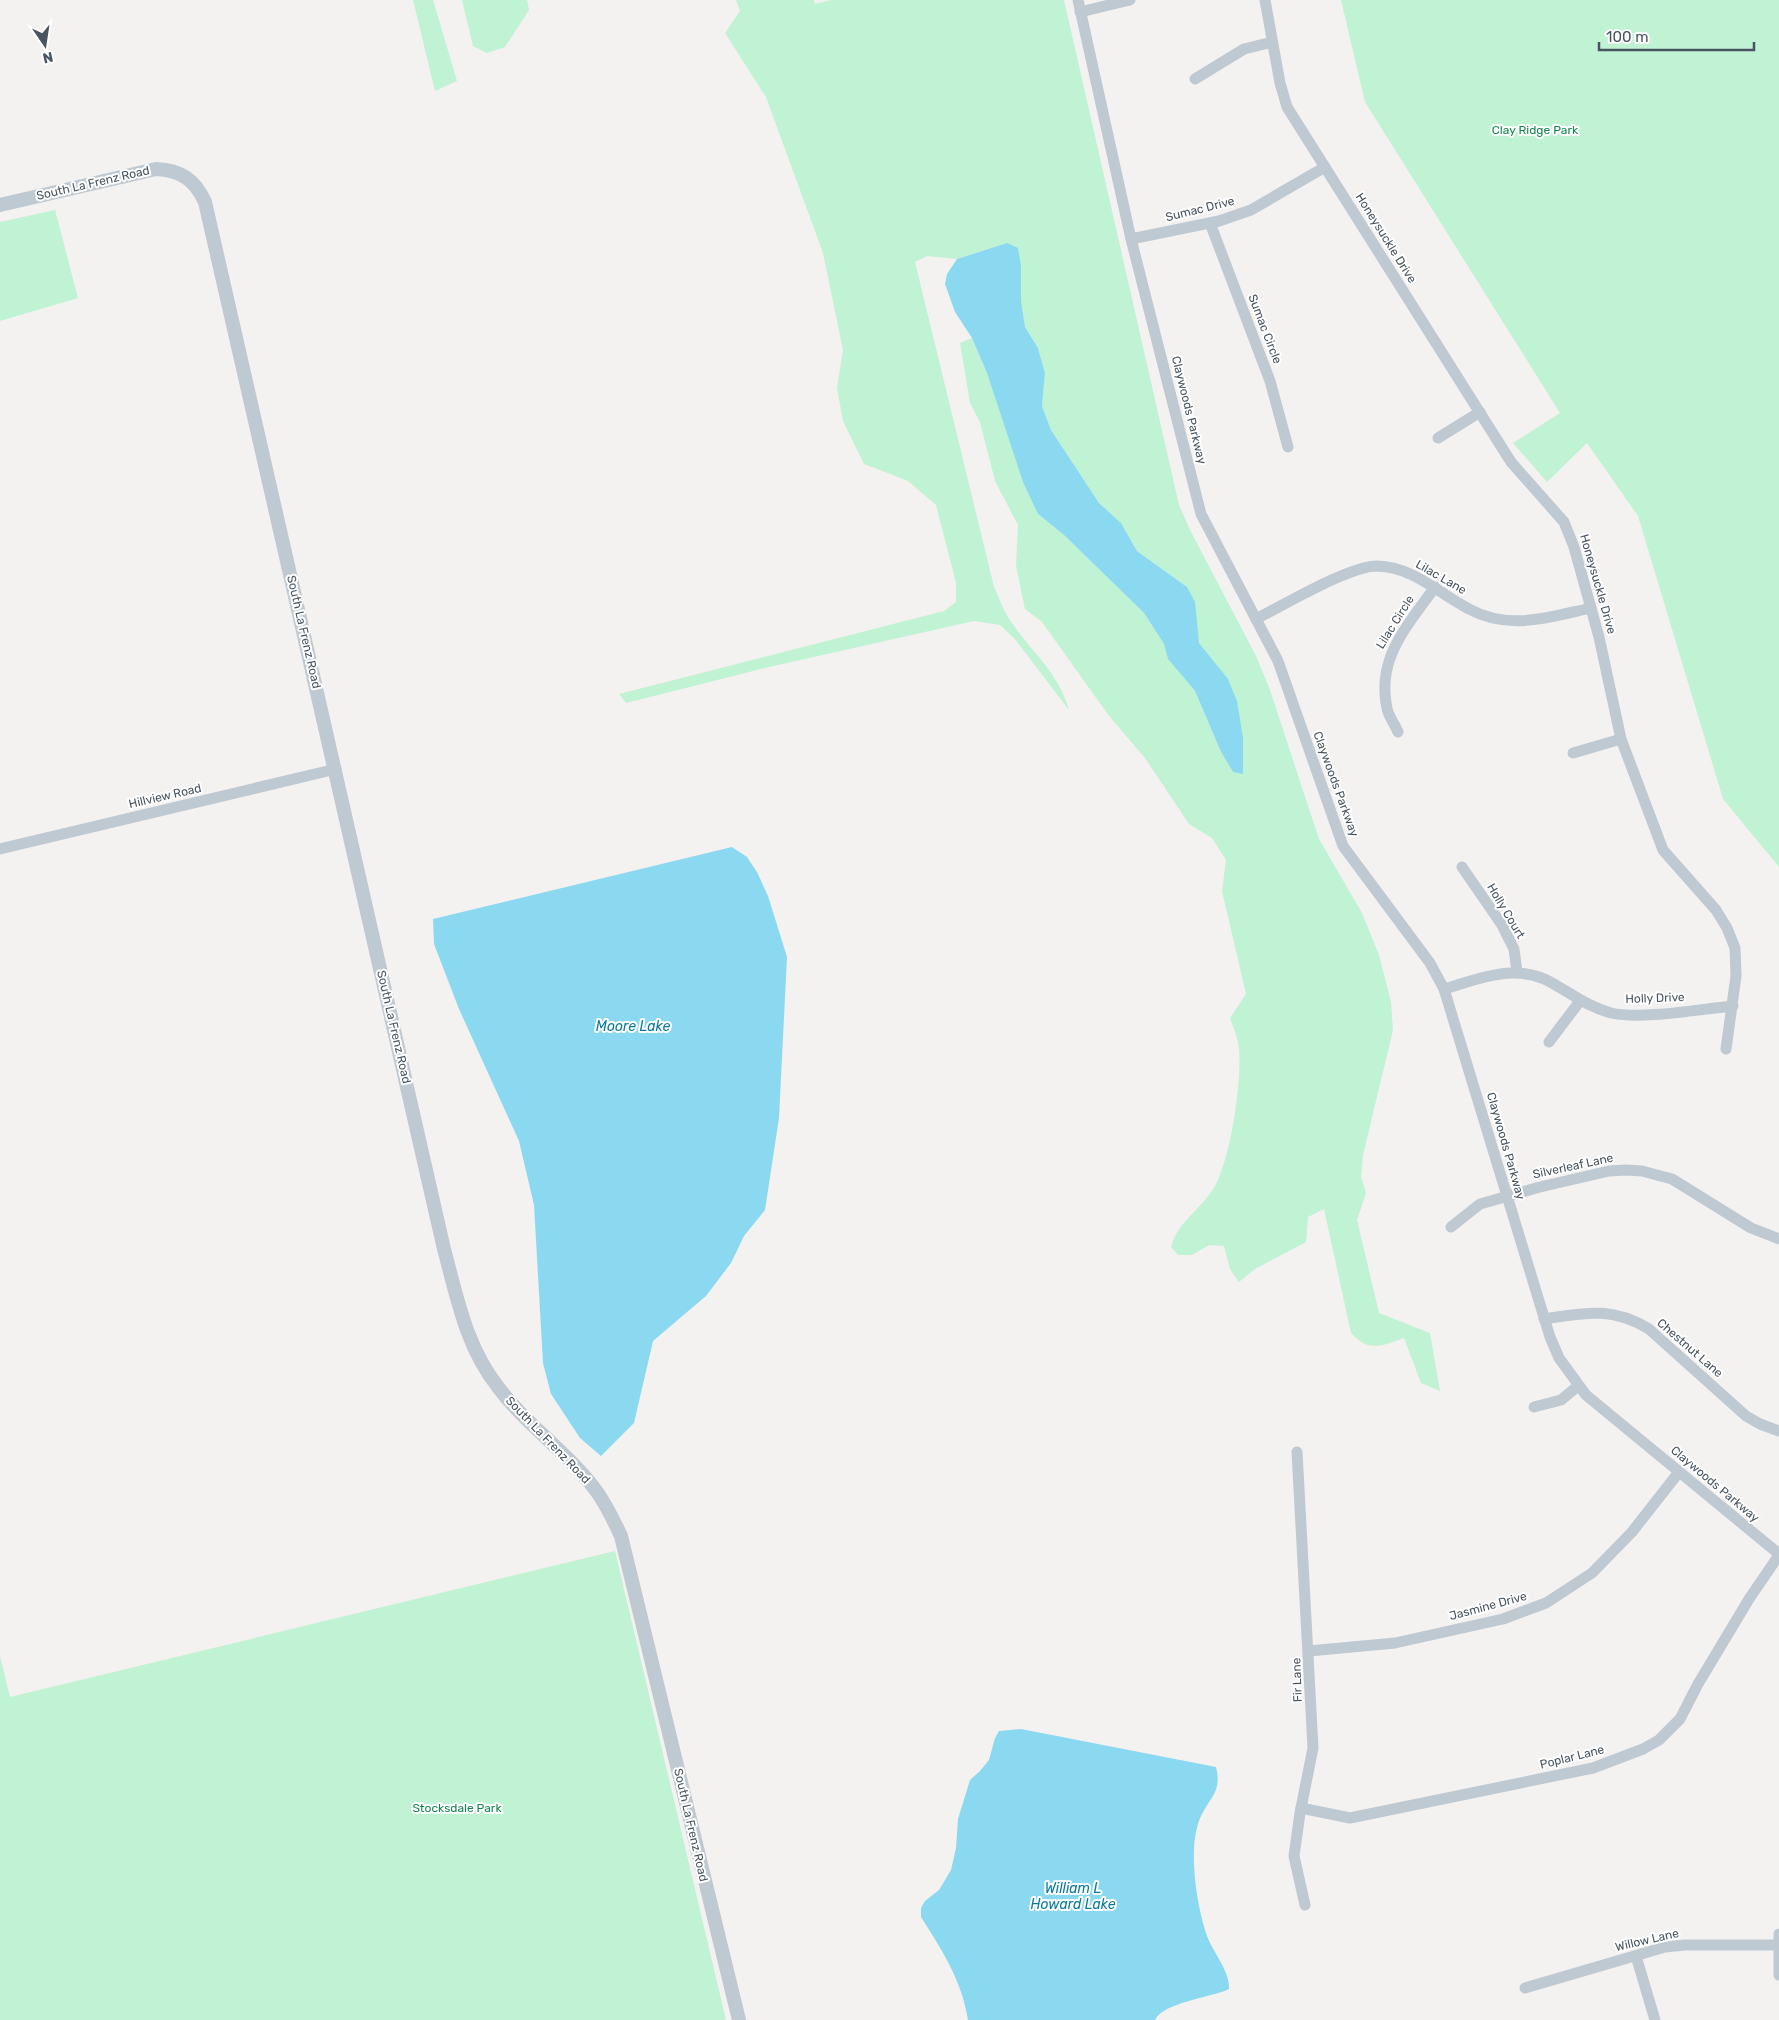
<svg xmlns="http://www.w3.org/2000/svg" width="1779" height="2020" font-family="Rubik,sans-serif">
<rect width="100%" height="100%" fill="#f4f1f1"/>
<g fill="#c0f2d4">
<polygon points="413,0 433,0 457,81 435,91"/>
<polygon points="462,0 527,0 529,10 505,47 487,53 473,46"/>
<path d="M736,0H814L815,4L831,0H1064L1179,505L1190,530L1256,656L1270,690L1319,839L1362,913L1379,955L1391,1002L1393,1030L1363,1155L1361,1176L1366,1193L1357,1220L1379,1313L1430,1333L1440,1391L1421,1383L1404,1338C1382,1346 1369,1353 1351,1333L1324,1209L1308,1217L1306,1242L1255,1269L1239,1282L1230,1269L1224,1246L1209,1245L1192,1255H1178L1171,1247C1177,1222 1202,1209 1215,1186C1231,1156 1242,1082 1239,1048C1238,1038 1233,1027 1230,1018L1246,994L1222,891L1226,860L1212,838L1189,824L1145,758L1109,716L1042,622L1025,609L1016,566L1018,525L995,481L980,422L970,403L960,343L972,338L987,373L1038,514L1064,535L1144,613L1164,644L1168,659L1195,691L1221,752L1233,772L1242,773L1228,680L1199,643L1187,587L1137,551L1121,523L1099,503L1051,430L1042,406L1045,373L1038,348L1025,327L1021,300V266L1007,243L957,259L927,256L915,262L994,587C999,598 1003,609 1009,619C1030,650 1059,673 1069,710L1014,638L1000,625L974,621L769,667L626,703L619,694L944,611L956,602V583L936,505L908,481L864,464L843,421L837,388L843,350L823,253L766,97L725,33L740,11Z"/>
<polygon points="1341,0 1779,0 1779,867 1723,799 1638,516 1587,443 1547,482 1513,443 1560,413 1365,102"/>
<polygon points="55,210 78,298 0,321 0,222"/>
<polygon points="615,1551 726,2020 0,2020 0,1656 10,1697"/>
</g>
<g fill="#8bd9f0">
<polygon points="1007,243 1018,248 1021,266 1021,300 1025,327 1038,348 1045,373 1042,406 1051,430 1099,503 1121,523 1137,551 1187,587 1195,602 1199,643 1228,679 1237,701 1243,738 1243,774 1233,772 1221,752 1195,691 1168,659 1164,644 1144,613 1064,535 1038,514 1023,482 987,373 972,338 955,312 945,284 947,274 957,259"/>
<polygon points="732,847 747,857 757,872 768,896 787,957 779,1118 765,1210 744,1236 731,1263 706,1296 653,1341 634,1423 601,1456 580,1438 551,1394 543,1363 534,1205 519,1141 459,1009 434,944 433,919"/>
<path d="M1021,1729L1216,1767C1222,1791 1211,1796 1201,1816C1197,1824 1194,1840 1194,1850C1193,1876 1198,1908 1206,1933C1212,1952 1230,1970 1229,1989C1210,1998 1164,2002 1155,2020H968C962,1981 942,1950 921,1917V1908L925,1901L939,1890L951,1870L956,1848L958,1819L970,1780L980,1771L989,1760L995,1738L999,1731Z"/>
</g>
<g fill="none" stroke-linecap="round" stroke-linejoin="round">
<g stroke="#bfc9d1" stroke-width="11">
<polyline points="1078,0 1131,239 1201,514 1278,661 1343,846 1430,963 1444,989 1550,1337 1559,1358 1586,1395 1779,1554"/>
<polyline points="1265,0 1280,83 1287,107 1511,462 1564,522 1574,547 1599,637 1621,739 1663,850 1716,910 1727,928 1735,948 1736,976 1726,1049"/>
<polyline points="1080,12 1130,0"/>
<polyline points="1195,79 1244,49 1272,42"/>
<polyline points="1210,223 1270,381 1288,447"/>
<polyline points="1131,239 1219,221 1251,210 1325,167"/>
<polyline points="1438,438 1480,412"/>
<path d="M1256,619C1284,605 1349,566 1377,566C1414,567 1438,593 1469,609C1509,631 1550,617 1591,608"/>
<path d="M1398,732C1395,724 1388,716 1387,708C1376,658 1408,625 1435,587"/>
<polyline points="1573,753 1621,739"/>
<polyline points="0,849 336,769"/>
<polyline points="1462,867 1502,925 1514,949 1517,972"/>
<path d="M1444,989C1482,978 1517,962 1554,984C1573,995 1589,1007 1611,1013C1641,1020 1701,1009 1733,1006"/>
<polyline points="1549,1042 1580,1001"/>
<polyline points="1451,1227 1480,1204 1540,1187 1609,1171 1626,1170 1642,1171 1672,1179 1751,1228 1779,1239"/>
<path d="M1544,1319C1585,1313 1611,1306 1649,1329L1746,1416L1760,1424L1779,1431"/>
<polyline points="1534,1407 1561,1400 1578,1386"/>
<polyline points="1297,1452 1313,1748 1300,1813 1294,1856 1305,1905"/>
<polyline points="1309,1651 1395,1643 1503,1619 1546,1603 1592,1573 1632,1532 1679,1472"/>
<polyline points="1301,1808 1350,1818 1593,1768 1643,1749 1659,1740 1680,1719 1698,1684 1749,1599 1779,1555"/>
<polyline points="1779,1934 1779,1975"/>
<polyline points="1636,1956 1655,2020"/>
<polyline points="1525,1988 1665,1947 1685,1945 1779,1945"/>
</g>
<path stroke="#bfc9d1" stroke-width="14" d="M0,205L156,169C181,170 195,180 205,202L444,1249C457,1297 466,1347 498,1387C527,1426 569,1453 597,1492C607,1506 614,1521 621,1536L739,2020"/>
</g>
<g text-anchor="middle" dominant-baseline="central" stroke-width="4" stroke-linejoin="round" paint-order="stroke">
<g font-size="12" fill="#14864f" stroke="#fff">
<text x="1535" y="130">Clay Ridge Park</text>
<text x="457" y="1808">Stocksdale Park</text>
</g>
<g font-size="12" fill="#485460" stroke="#fff">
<text transform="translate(93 183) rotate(-13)">South La Frenz Road</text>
<text transform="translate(1200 209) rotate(-14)">Sumac Drive</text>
<text transform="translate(1386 238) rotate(58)">Honeysuckle Drive</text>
<text transform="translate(1265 329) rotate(69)">Sumac Circle</text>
<text transform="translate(1189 410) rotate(76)">Claywoods Parkway</text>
<text transform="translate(1441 577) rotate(30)">Lilac Lane</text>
<text transform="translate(1598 584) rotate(74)">Honeysuckle Drive</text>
<text transform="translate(1395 622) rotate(-58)">Lilac Circle</text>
<text transform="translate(304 632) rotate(77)">South La Frenz Road</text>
<text transform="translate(1336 784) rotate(70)">Claywoods Parkway</text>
<text transform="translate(165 796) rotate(-13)">Hillview Road</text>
<text transform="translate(1506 911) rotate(59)">Holly Court</text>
<text transform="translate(1655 998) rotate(-2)">Holly Drive</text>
<text transform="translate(394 1027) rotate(77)">South La Frenz Road</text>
<text transform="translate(1506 1146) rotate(74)">Claywoods Parkway</text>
<text transform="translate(1573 1166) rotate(-12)">Silverleaf Lane</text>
<text transform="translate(1690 1348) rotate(41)">Chestnut Lane</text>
<text transform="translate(548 1440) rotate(46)">South La Frenz Road</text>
<text transform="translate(1715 1484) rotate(40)">Claywoods Parkway</text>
<text transform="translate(1488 1606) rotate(-15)">Jasmine Drive</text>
<text transform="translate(1297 1680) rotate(-92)">Fir Lane</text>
<text transform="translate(1572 1757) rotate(-14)">Poplar Lane</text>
<text transform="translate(691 1825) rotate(77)">South La Frenz Road</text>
<text transform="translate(1647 1940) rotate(-13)">Willow Lane</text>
</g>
<g font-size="14" font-style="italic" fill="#087a9c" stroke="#fff">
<text x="633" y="1026">Moore Lake</text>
<text x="1073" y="1888">William L<tspan x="1073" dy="16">Howard Lake</tspan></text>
</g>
</g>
<g transform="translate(45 45) rotate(167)" stroke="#ffffff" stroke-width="4" paint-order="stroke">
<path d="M0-4L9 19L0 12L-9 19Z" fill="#485460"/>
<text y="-8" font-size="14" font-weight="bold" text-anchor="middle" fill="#485460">N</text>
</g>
<path d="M1599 42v8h155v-8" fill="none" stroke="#485460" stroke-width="2.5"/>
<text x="1606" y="42" font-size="15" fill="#485460" stroke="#ffffff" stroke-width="4" paint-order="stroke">100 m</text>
</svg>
